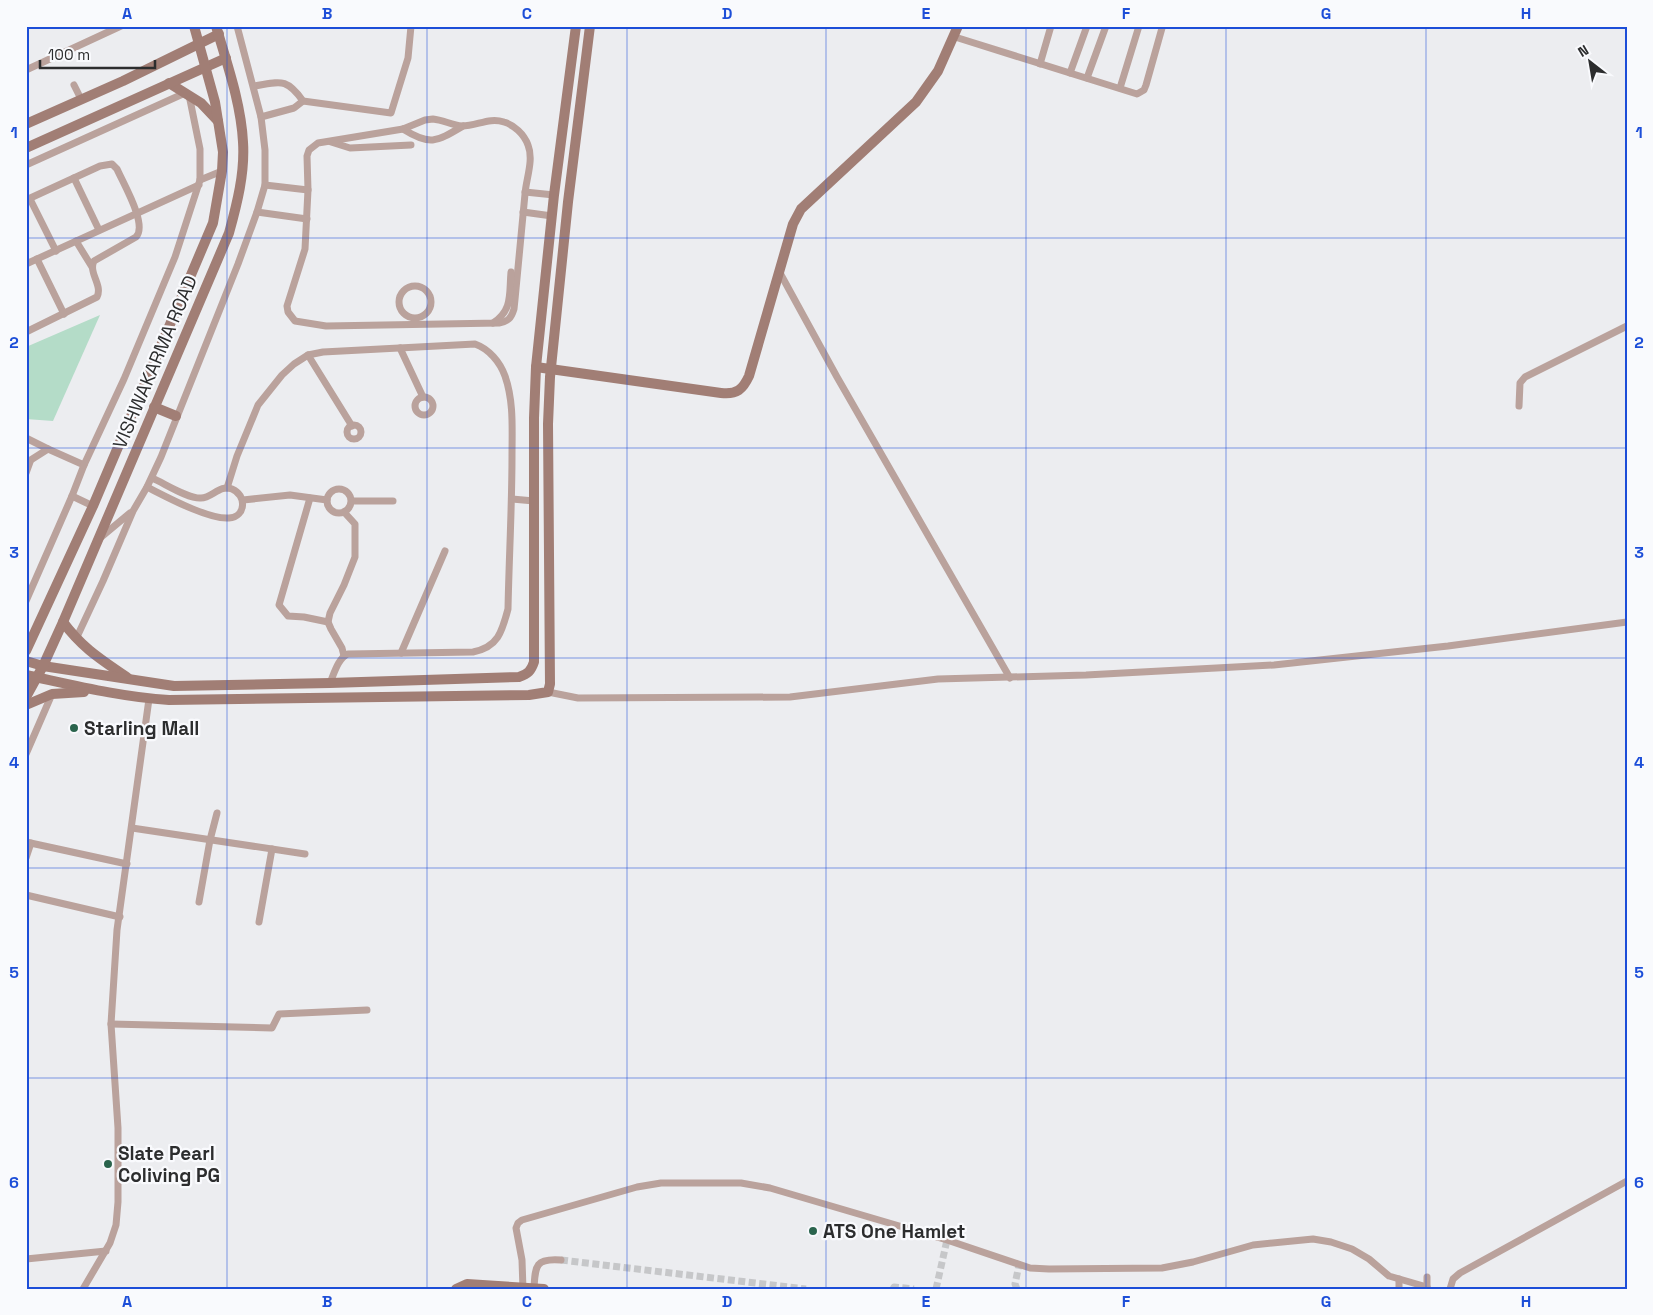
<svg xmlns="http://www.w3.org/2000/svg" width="1653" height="1315" font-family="'Space Grotesk',sans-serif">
<rect width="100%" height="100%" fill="#ecedf0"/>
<polygon fill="#b4dcc8" points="100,315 53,421 26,419 26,347"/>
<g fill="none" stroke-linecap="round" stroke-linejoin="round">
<g stroke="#c6c7c9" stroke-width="7" stroke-dasharray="7 3.5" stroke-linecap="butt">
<polyline points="561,1260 806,1289"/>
<polyline points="893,1289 894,1287 914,1289"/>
<polyline points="936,1289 947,1240"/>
<polyline points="1017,1289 1015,1284 1019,1265"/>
</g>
<g stroke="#baa29c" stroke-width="7">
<polyline points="955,37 1137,94 1144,90 1146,85 1162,28"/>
<polyline points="1040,64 1051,26"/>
<polyline points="26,70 121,26"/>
<polyline points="1070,73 1087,26"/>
<polyline points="1087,78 1106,26"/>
<polyline points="74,85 81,99"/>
<path d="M254,86C280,82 286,77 303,101L391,113L408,58L411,26"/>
<polyline points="1120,88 1139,26"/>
<polyline points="261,117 294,108 303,101"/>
<path d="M433,119C443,120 452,125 462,126C477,126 489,117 504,122C514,125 524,134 528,145C534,160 526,179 525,194C521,233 518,271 514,309C511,319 508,321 499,323L326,326L295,321L288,312L287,306L305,249L308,190L307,156L309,150L318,143L403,129L425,120Z"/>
<path d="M403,129C430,146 436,142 463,126"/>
<polyline points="331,142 350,148 411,145"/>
<polyline points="26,165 185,93"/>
<polyline points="74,178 99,230"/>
<polyline points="200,180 222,171"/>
<polyline points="265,185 308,190"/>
<polyline points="525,192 554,195"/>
<polyline points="30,199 56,251"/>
<path d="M26,200L100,166L112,164L117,169C123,183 148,225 136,237L94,261C88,273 103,285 97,297L26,332"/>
<polyline points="257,212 307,219"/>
<polyline points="523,212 552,216"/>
<polyline points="76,241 92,267"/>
<polyline points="37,259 64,314"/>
<polyline points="26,264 199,185"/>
<polyline points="780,273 837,377 1010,678"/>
<circle cx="415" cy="302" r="16"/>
<path d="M493,323C513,310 509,294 511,272"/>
<polyline points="400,348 423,397"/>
<polyline points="308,355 352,426"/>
<circle cx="424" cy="406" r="9"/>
<polyline points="1519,406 1520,383 1525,377 1627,326"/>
<circle cx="354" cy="432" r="7"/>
<polyline points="26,438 48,449 84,465 72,496 26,601"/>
<polyline points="26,463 48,449"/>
<polyline points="84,465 124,379 175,257 200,180 200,149 189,95"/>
<polyline points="26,473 30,462"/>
<path d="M147,487C165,496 209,520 229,518C246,517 247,495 232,489C220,484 212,498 201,498C188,499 164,483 152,478"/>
<path d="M227,488L237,456L258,405L282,375L294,364L308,355L323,352L475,344C489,349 500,362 505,376C514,402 512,429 512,456C512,507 509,558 508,609C502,632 498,647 473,652L348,654C338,658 334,674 330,683"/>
<circle cx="339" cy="501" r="12"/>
<polyline points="72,496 93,506"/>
<polyline points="310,498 279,605 288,616 304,617 328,622"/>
<polyline points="512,499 534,501"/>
<polyline points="243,500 290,495 327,500"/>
<polyline points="352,501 393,501"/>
<polyline points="100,538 130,513"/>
<polyline points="76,639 103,581 133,511 147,487 161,457 238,264 257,212 265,185 265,150 261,117 237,26"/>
<polyline points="401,653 445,551"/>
<polyline points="344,656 342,648 331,629 328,622 330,613 344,585 355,557 355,524 344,512"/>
<polyline points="548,692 578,698 790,697 938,679 1086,675 1274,665 1448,646 1627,622"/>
<polyline points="26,754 52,694"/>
<polyline points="132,828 305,854"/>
<polyline points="26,842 127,864"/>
<polyline points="26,858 31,843"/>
<polyline points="26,895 120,917"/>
<polyline points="199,902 210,840 217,813"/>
<polyline points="259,922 272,849"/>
<polyline points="111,1024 272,1028 279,1014 367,1010"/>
<polyline points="26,1259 106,1251"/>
<polyline points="83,1289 110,1243 116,1225 118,1202 118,1128 111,1024 117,930 149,699"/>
<polyline points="523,1289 522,1260 516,1228 518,1223 522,1220 637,1187 661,1183 741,1183 770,1188 947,1240 1030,1268 1049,1269 1162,1268 1193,1262 1253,1245 1313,1239 1331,1242 1352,1249 1369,1259 1389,1276 1427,1287"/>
<path d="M534,1289C535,1265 536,1258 561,1260"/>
<polyline points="1399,1289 1399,1279"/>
<polyline points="1427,1289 1427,1277"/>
<polyline points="1450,1289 1453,1279 1460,1273 1627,1181"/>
</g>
<g stroke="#a17e75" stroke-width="10">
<polyline points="169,83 201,103 218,121"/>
<polyline points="26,124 123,81 219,34"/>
<polyline points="26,148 226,58"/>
<path d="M536,367L721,393C737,395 743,389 749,376L793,224L801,209L916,102L938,71L958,26"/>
<polyline points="154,407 176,416"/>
<path d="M63,622C83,649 102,660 128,678"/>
<polyline points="26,651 93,506 213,223 222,171 223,152 215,102 194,26"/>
<path d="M26,661L43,666L174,686L330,683L519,677C528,674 531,671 534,662V418L536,367L554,195L576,26"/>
<path d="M26,675C73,685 121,697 169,700L529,695L548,692L550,684L548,424L550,377L568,202L590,26"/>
<path d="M26,697L43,666L63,622L229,233C237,204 245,173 243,142C241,103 227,64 216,26"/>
<polyline points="26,705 52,694 84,692"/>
<polyline points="456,1289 467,1284 544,1289"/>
</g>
</g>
<path fill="none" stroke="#1d4ed8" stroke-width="1" stroke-opacity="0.55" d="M227,26V1289M427,26V1289M627,26V1289M826,26V1289M1026,26V1289M1226,26V1289M1426,26V1289M26,238H1627M26,448H1627M26,658H1627M26,868H1627M26,1078H1627"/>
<g fill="#2a644d" stroke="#f9fafd" stroke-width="2">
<circle cx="74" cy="728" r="5"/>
<circle cx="108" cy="1164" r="5"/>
<circle cx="813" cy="1231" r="5"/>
</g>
<g text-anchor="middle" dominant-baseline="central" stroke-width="4.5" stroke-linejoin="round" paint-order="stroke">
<g font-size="19" fill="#2c2d2e" stroke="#f9fafd">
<text transform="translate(155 362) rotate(-67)">VISHWAKARMA ROAD</text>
</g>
<g font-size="19" font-weight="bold" fill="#2c2d2e" stroke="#f9fafd" text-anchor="start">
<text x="84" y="728">Starling Mall</text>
<text x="118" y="1153">Slate Pearl<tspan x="118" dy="22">Coliving PG</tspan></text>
<text x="823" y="1231">ATS One Hamlet</text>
</g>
</g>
<rect width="1653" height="1315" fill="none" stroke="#f9fafd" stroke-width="55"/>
<g transform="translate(1590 62) rotate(329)" stroke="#f9fafd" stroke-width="4" paint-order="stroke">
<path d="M0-4L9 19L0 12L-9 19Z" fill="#2c2d2e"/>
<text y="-8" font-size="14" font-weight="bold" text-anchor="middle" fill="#2c2d2e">N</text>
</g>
<path d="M40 60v8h115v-8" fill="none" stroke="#2c2d2e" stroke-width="2.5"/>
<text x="48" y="60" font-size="15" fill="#2c2d2e" stroke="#f9fafd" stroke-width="4" paint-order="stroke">100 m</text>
<rect x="28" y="28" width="1598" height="1260" fill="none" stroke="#1d4ed8" stroke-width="2"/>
<g font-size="16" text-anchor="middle" font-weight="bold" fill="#1d4ed8">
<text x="127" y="19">A</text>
<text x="327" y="19">B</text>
<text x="527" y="19">C</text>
<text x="727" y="19">D</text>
<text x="926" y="19">E</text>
<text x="1126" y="19">F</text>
<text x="1326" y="19">G</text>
<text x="1526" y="19">H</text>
<text x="14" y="138">1</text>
<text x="1639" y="138">1</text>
<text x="14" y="348">2</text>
<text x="1639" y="348">2</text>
<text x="14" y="558">3</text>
<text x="1639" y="558">3</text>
<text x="14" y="768">4</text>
<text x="1639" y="768">4</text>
<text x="14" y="978">5</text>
<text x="1639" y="978">5</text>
<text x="14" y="1188">6</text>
<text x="1639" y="1188">6</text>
<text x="127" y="1307">A</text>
<text x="327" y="1307">B</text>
<text x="527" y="1307">C</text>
<text x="727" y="1307">D</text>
<text x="926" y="1307">E</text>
<text x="1126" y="1307">F</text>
<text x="1326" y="1307">G</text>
<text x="1526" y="1307">H</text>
</g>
</svg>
